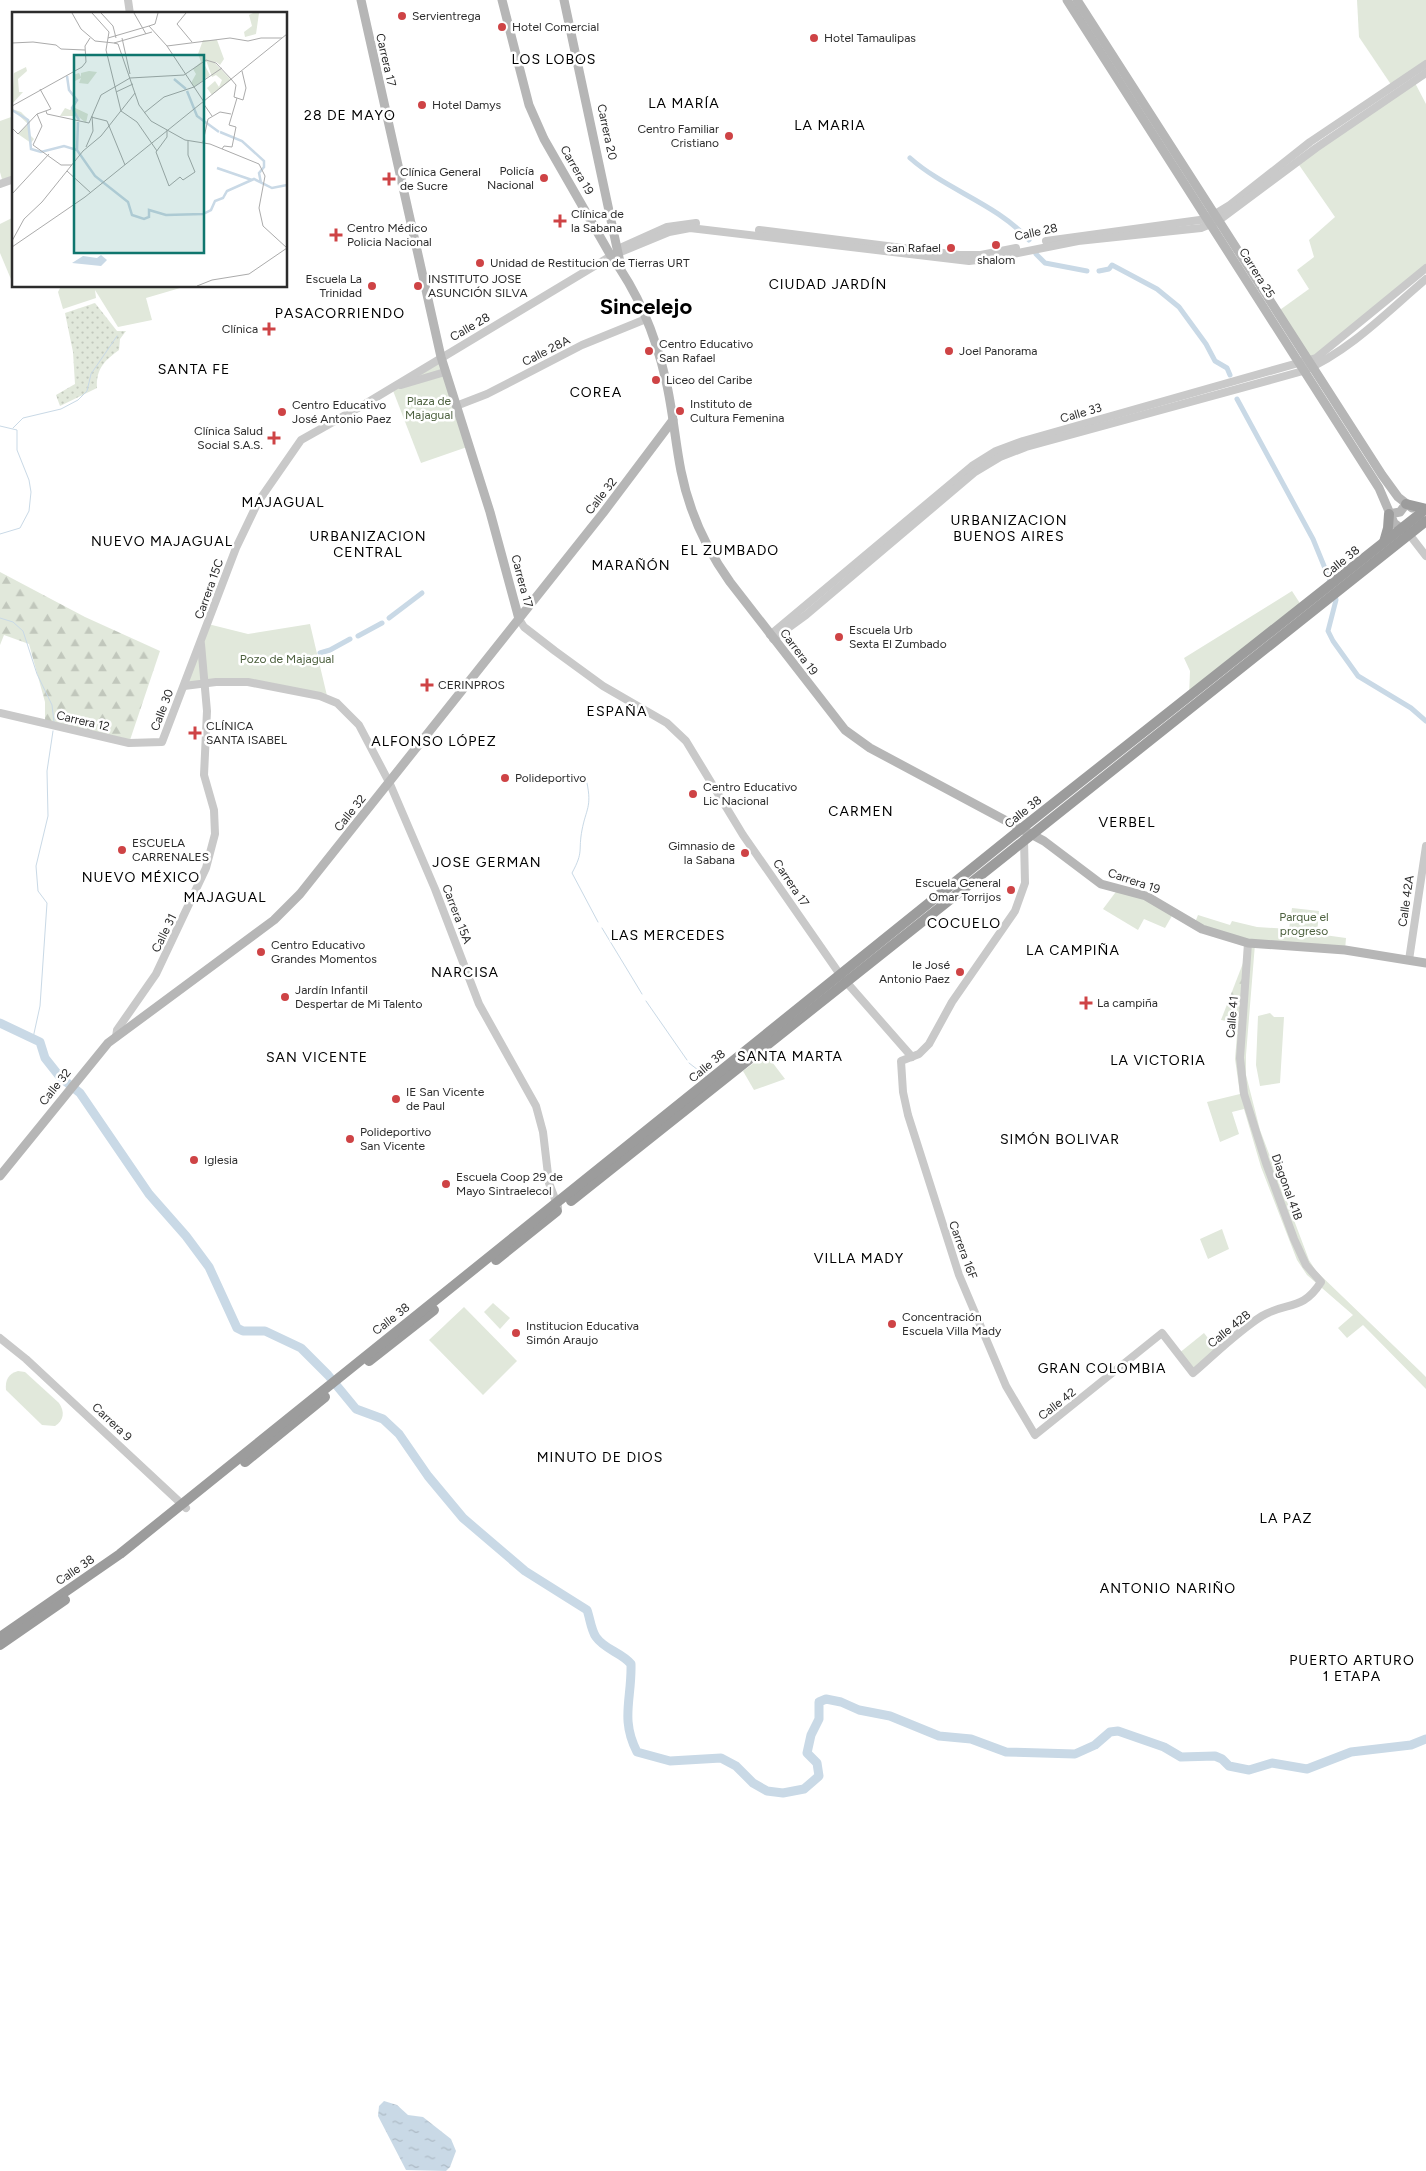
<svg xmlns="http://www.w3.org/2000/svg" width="1426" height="2171" font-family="Figtree,sans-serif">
<defs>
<pattern id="grass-dots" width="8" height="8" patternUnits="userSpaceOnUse" patternTransform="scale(1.25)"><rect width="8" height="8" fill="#e1e8db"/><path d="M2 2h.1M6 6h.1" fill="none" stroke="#c1c7bc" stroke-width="1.8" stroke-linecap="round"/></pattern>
<pattern id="forest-firs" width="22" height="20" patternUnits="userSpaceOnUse" patternTransform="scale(1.25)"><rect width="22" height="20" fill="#e1e8db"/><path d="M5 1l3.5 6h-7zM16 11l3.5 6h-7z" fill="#c1c7bc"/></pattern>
<pattern id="water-ripples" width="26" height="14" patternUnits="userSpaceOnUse" patternTransform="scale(1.25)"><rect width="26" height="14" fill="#c9d9e6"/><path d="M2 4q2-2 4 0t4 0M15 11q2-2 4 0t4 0" fill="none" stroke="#adbac5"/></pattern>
</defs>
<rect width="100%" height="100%" fill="#fff"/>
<path fill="url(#grass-dots)" d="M95,303L117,331H126L120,339L119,350C104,361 96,369 97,388L60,406L56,395L75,384L73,352L65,313Z"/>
<g fill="url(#forest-firs)">
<polygon points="0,572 85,617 160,651 129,743 45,724 45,702 29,644 4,635 0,645"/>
<polygon points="1245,958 1243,1024 1221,1020"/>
</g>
<g fill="#e1e8db">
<polygon points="1357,0 1426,0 1426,64 1392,86 1359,37"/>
<polygon points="1414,81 1426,104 1426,268 1308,361 1277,312 1309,289 1297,270 1314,257 1309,240 1335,217 1297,162"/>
<polygon points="14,116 14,179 3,183 0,172 0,121"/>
<polygon points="14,217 14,284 13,284 0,253 0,224"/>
<polygon points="61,286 187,286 146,298 152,320 118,327 95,290 96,298 63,309 58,292"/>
<polygon points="441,357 470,446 421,463 392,388"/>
<polygon points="1292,591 1303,608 1189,697 1190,671 1184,658"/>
<polygon points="208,624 248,634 310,624 328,700 248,682 184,686"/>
<polygon points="1118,889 1129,891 1173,914 1165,928 1144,919 1138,930 1103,909"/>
<polygon points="1292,908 1319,911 1317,934 1346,938 1345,950 1255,944 1246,1055 1246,1075 1260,1130 1309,1260 1316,1271 1421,1372 1426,1377 1426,1389 1363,1325 1347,1338 1338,1328 1353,1315 1307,1275 1297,1260 1261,1167 1244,1109 1232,1112 1239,1134 1220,1142 1207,1102 1240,1094 1235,1059 1238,1023 1242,1024 1248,943 1194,925 1198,915 1230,925 1232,921 1257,927 1289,929"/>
<polygon points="1270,1013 1274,1017 1284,1017 1280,1083 1260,1086 1256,1065 1258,1016"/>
<polygon points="766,1054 785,1079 754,1090 743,1071"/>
<polygon points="1222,1229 1229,1249 1208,1259 1200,1239"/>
<polygon points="493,1303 510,1318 500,1329 484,1312"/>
<polygon points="464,1307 517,1361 483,1395 429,1340"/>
<polygon points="1204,1333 1218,1351 1193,1373 1178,1354"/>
<path d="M18,1371L25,1372L59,1403C65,1412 64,1420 55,1426L42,1425L6,1390C5,1380 8,1374 18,1371Z"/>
</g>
<polygon fill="url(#water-ripples)" points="384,2101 397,2105 408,2115 423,2117 451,2139 456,2151 450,2167 446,2171 406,2170 378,2116 379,2106"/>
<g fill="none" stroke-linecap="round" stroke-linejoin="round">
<g stroke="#c9d9e6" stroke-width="1">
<polyline points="0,426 17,430 17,450 29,480 31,492 29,511 20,528 0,534"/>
<polyline points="13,428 23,418 61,409 78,400 87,391 91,374 117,336"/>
<polyline points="0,618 13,622 23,631 37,674 52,705 54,722"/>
<path d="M587,783C592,807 586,809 582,830C578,851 584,851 572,873L598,922"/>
<polyline points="602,928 642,994"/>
<polyline points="646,1001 687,1060"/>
<polyline points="33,1038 40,1006 47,903 38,891 36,866 48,816 47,771 53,731"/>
<polyline points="689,1063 707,1077"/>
</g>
<g stroke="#c9d9e6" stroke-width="5">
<path d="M910,158C946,190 997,204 1029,240"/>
<polyline points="1036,254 1045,263 1087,271"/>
<polyline points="1099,271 1109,269 1112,265 1157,289 1179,307 1206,344 1215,361 1227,368 1230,375"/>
<polyline points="1237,399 1313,539 1331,583"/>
<polyline points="1335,593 1336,600 1328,631 1333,641 1358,676 1411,708 1426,721"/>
<polyline points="389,618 422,593"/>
<polyline points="358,636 382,623"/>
<polyline points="320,653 330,650 350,639"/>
</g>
<path stroke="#c9d9e6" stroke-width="9" d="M0,1023L40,1042L45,1058L60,1077L80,1093L149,1194L186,1236L209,1267L237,1328L243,1331H265L301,1348L328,1375L356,1409L383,1419L399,1434L428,1476L463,1518L525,1571L587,1610C590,1618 591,1630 596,1637C605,1650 621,1652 631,1664C632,1699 620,1719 637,1752L670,1761L721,1758L736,1766L753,1783L767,1791L783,1793L804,1789L819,1776L817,1763L807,1753L811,1735L819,1719V1702L826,1699L841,1702L859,1710L890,1716L939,1736L971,1739L1006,1752L1075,1754L1095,1745L1110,1732L1118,1731L1164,1747L1181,1757L1215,1756L1222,1759L1229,1766L1249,1770L1272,1763L1307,1769L1351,1752L1411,1745L1426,1739"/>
<g stroke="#c9c9c9" stroke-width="8">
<polyline points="128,0 130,14"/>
<polyline points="0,184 14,179"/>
<polyline points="759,230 959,255 981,255 1016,248"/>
<polyline points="1046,241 1207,219 1230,205 1310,142 1426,64"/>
<polyline points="618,249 667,227 696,223"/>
<polyline points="401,385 445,372"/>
<polyline points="456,406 487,394 582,345 646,319"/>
<polyline points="1409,534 1426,556"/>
<polyline points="519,619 524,627 555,651 603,686 667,723 686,741 743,835 841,976 912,1057"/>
<polyline points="770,635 972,466 996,451 1023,441 1316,358 1426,268"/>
<path d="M773,639L806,615L975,472L1000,457L1026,447L1303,371C1350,351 1388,311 1426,279"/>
<polyline points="184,686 216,682 248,682 320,696 337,703 359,725 390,784 435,889 479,1004 536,1106 543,1132 549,1183 558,1207"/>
<polyline points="0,713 129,743 162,742 236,548 258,502 301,440 365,404 611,256 669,232 690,228 969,261 993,258 1078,241 1201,228 1218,221 1316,148 1426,73"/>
<path d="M1024,839L1025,883L1015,911L952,1002L929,1044L919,1054L901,1061L903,1092L908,1115L959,1275L1006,1386L1035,1435L1162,1333L1193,1373C1215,1354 1238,1331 1262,1316C1287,1301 1302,1312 1321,1282L1306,1265L1294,1239L1266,1163L1244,1094L1240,1058L1248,943"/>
<polyline points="1409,960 1426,846"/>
<polyline points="116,1037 117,1030 156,974 206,868 215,834 214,810 204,775 207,711 201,644"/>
<polyline points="0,1338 26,1359 186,1508"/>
</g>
<g stroke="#b6b6b6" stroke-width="9">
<polyline points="361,0 441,357 490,512 519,619"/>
<path d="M502,0L529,105L544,139L611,256C638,292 656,337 666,381C673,411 675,441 681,471C689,511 707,550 730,582L845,730L870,748L1044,841L1101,884L1146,896L1202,929L1248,943L1345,950L1426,963"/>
<polyline points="564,0 621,267"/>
<polyline points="1067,0 1379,488 1394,523 1406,532"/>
<polyline points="1077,0 1382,475 1398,497 1412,508"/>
<polyline points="1389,514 1400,512 1406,504"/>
<polyline points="0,1176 108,1043 274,920 300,894 603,513 673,420"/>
</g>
<g stroke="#9c9c9c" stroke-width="10">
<polyline points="1406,504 1426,509"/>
<polyline points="1384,542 1388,528 1389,514"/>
<polyline points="571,1201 1426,521"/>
<polyline points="496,1260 557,1211"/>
<polyline points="369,1361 434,1310"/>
<polyline points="245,1462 325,1397"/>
<polyline points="0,1637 120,1554 1021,829 1426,509"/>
<polyline points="0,1645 65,1600"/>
</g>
</g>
<g fill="#ce4345" stroke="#fff" stroke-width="2">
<circle cx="402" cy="16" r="5"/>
<circle cx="502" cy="27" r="5"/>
<circle cx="814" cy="38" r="5"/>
<circle cx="422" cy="105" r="5"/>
<circle cx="729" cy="136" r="5"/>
<circle cx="544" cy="178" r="5"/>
<path d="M386.5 171.5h5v5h5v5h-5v5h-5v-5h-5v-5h5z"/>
<path d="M557.5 213.5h5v5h5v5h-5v5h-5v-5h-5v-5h5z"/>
<path d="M333.5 227.5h5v5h5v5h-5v5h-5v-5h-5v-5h5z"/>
<circle cx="996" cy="245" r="5"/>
<circle cx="951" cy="248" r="5"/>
<circle cx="480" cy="263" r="5"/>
<circle cx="372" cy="286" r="5"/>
<circle cx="418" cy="286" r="5"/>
<path d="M266.5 321.5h5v5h5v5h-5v5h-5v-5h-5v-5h5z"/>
<circle cx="649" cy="351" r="5"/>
<circle cx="949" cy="351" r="5"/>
<circle cx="656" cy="380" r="5"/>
<circle cx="680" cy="411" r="5"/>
<circle cx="282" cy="412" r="5"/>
<path d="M271.5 430.5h5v5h5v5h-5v5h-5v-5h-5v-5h5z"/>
<circle cx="839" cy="637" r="5"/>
<path d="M424.5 677.5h5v5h5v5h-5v5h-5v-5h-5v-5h5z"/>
<path d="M192.5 725.5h5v5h5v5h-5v5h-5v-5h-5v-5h5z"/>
<circle cx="505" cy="778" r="5"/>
<circle cx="693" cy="794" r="5"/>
<circle cx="122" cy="850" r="5"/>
<circle cx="745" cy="853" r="5"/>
<circle cx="1011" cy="890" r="5"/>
<circle cx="261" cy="952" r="5"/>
<circle cx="960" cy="972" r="5"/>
<circle cx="285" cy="997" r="5"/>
<path d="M1083.5 995.5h5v5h5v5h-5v5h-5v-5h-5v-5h5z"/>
<circle cx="396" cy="1099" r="5"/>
<circle cx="350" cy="1139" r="5"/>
<circle cx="194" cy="1160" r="5"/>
<circle cx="446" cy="1184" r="5"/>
<circle cx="892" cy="1324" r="5"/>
<circle cx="516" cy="1333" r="5"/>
</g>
<g text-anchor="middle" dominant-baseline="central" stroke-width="5" stroke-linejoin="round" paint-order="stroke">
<g font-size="12" fill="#2c2c2c" stroke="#fff" text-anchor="start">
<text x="412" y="16">Servientrega</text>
<text x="512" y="27">Hotel Comercial</text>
<text x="824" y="38">Hotel Tamaulipas</text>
<text x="432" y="105">Hotel Damys</text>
<text x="719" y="129" text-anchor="end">Centro Familiar<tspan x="719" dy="14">Cristiano</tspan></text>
<text x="534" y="171" text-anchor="end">Policía<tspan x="534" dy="14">Nacional</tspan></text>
<text x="400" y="172">Clínica General<tspan x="400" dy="14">de Sucre</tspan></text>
<text x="571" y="214">Clínica de<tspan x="571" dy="14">la Sabana</tspan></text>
<text x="347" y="228">Centro Médico<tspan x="347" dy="14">Policia Nacional</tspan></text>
<text x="941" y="248" text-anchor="end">san Rafael</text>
<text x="996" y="260" text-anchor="middle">shalom</text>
<text x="490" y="263">Unidad de Restitucion de Tierras URT</text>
<text x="362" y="279" text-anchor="end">Escuela La<tspan x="362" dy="14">Trinidad</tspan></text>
<text x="428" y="279">INSTITUTO JOSE<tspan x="428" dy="14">ASUNCIÓN SILVA</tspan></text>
<text x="258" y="329" text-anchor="end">Clínica</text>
<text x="659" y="344">Centro Educativo<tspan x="659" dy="14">San Rafael</tspan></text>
<text x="959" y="351">Joel Panorama</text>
<text x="666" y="380">Liceo del Caribe</text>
<text x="690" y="404">Instituto de<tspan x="690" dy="14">Cultura Femenina</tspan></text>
<text x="292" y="405">Centro Educativo<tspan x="292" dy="14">José Antonio Paez</tspan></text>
<text x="263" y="431" text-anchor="end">Clínica Salud<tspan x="263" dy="14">Social S.A.S.</tspan></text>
<text x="849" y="630">Escuela Urb<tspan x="849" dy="14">Sexta El Zumbado</tspan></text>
<text x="438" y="685">CERINPROS</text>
<text x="206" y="726">CLÍNICA<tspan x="206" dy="14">SANTA ISABEL</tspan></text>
<text x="515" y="778">Polideportivo</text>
<text x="703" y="787">Centro Educativo<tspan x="703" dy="14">Lic Nacional</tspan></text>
<text x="132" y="843">ESCUELA<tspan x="132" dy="14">CARRENALES</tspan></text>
<text x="735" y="846" text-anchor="end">Gimnasio de<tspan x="735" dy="14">la Sabana</tspan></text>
<text x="1001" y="883" text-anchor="end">Escuela General<tspan x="1001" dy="14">Omar Torrijos</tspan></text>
<text x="271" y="945">Centro Educativo<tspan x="271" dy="14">Grandes Momentos</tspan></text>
<text x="950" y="965" text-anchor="end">Ie José<tspan x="950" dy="14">Antonio Paez</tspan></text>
<text x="295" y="990">Jardín Infantil<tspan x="295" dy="14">Despertar de Mi Talento</tspan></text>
<text x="1097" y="1003">La campiña</text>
<text x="406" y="1092">IE San Vicente<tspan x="406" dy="14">de Paul</tspan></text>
<text x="360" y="1132">Polideportivo<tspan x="360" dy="14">San Vicente</tspan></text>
<text x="204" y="1160">Iglesia</text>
<text x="456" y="1177">Escuela Coop 29 de<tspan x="456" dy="14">Mayo Sintraelecol</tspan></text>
<text x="902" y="1317">Concentración<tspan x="902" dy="14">Escuela Villa Mady</tspan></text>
<text x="526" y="1326">Institucion Educativa<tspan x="526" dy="14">Simón Araujo</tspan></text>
</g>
<g font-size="12" fill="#2c2c2c" stroke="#fff">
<text transform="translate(386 60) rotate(77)">Carrera 17</text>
<text transform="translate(607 132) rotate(78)">Carrera 20</text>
<text transform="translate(577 170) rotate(60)">Carrera 19</text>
<text transform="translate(1036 232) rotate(-12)">Calle 28</text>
<text transform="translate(1257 273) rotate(58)">Carrera 25</text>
<text transform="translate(470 327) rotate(-30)">Calle 28</text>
<text transform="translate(546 351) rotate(-27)">Calle 28A</text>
<text transform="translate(1081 413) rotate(-16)">Calle 33</text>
<text transform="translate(601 496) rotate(-52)">Calle 32</text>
<text transform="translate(1341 562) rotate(-39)">Calle 38</text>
<text transform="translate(522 581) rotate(75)">Carrera 17</text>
<text transform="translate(209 589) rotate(-70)">Carrera 15C</text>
<text transform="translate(799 652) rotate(53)">Carrera 19</text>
<text transform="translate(162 710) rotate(-69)">Calle 30</text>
<text transform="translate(83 721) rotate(13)">Carrera 12</text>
<text transform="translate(1023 812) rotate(-39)">Calle 38</text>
<text transform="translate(350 813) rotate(-51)">Calle 32</text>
<text transform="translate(1134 881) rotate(19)">Carrera 19</text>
<text transform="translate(791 883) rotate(56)">Carrera 17</text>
<text transform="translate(1406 901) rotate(-82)">Calle 42A</text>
<text transform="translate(457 914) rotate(69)">Carrera 15A</text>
<text transform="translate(164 933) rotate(-64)">Calle 31</text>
<text transform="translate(1232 1017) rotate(-85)">Calle 41</text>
<text transform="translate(707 1066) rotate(-40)">Calle 38</text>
<text transform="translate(55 1087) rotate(-51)">Calle 32</text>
<text transform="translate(1287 1187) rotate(70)">Diagonal 41B</text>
<text transform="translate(963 1250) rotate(70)">Carrera 16F</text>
<text transform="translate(391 1319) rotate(-38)">Calle 38</text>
<text transform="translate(1229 1329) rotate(-39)">Calle 42B</text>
<text transform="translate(1057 1404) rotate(-38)">Calle 42</text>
<text transform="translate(112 1422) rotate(43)">Carrera 9</text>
<text transform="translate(75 1570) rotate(-34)">Calle 38</text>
</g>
<g font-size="12" fill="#4d613f" stroke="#fff">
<text x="429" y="401">Plaza de<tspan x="429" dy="14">Majagual</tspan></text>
<text x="287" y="659">Pozo de Majagual</text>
<text x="1304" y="917">Parque el<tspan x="1304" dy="14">progreso</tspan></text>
</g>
<g font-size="14" letter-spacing="1" fill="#000" stroke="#fff">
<text x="554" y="59">LOS LOBOS</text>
<text x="684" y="103">LA MARÍA</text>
<text x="350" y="115">28 DE MAYO</text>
<text x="830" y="125">LA MARIA</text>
<text x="828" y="284">CIUDAD JARDÍN</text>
<text x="340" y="313">PASACORRIENDO</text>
<text x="194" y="369">SANTA FE</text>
<text x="596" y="392">COREA</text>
<text x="283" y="502">MAJAGUAL</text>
<text x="1009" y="520">URBANIZACION<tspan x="1009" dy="16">BUENOS AIRES</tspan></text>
<text x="368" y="536">URBANIZACION<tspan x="368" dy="16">CENTRAL</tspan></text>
<text x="162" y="541">NUEVO MAJAGUAL</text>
<text x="730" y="550">EL ZUMBADO</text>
<text x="631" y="565">MARAÑÓN</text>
<text x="617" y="711">ESPAÑA</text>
<text x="434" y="741">ALFONSO LÓPEZ</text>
<text x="861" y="811">CARMEN</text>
<text x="1127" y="822">VERBEL</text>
<text x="487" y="862">JOSE GERMAN</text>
<text x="141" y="877">NUEVO MÉXICO</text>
<text x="225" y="897">MAJAGUAL</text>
<text x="964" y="923">COCUELO</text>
<text x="668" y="935">LAS MERCEDES</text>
<text x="1073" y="950">LA CAMPIÑA</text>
<text x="465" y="972">NARCISA</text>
<text x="790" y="1056">SANTA MARTA</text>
<text x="317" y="1057">SAN VICENTE</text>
<text x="1158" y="1060">LA VICTORIA</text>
<text x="1060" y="1139">SIMÓN BOLIVAR</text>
<text x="859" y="1258">VILLA MADY</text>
<text x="1102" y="1368">GRAN COLOMBIA</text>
<text x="600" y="1457">MINUTO DE DIOS</text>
<text x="1286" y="1518">LA PAZ</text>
<text x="1168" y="1588">ANTONIO NARIÑO</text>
<text x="1352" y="1660">PUERTO ARTURO<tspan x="1352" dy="16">1 ETAPA</tspan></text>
</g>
<g font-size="22" font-weight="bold" fill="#000" stroke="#fff">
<text x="646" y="306">Sincelejo</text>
</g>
</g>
<g transform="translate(12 12)">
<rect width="275" height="275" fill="#fff"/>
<path d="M14,55L15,59L6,67L7,80H11L0,92L2,61Z" fill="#e1e8db"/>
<path d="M194,48L202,50L219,68L200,83L195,76L203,69L207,75L210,68L204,63L200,65ZM61,95L76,102L74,111L62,101L61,104H48L53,96L58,98Z" fill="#e1e8db"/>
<path d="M241,1H247L244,22L233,25L232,20L240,14L237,3ZM191,28H205L212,47L208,53L204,50H191L198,63L182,75L179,71L184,62L181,57L189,50L186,42ZM77,59L85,60L76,72L67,71L69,66L63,69L61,63L67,61L69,65V61ZM0,97L9,100L18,109L17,122L22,127L19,131L6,122L16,112Z" fill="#e1e8db"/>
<path d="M89,243L95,248L89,254L60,251L71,244L85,246Z" fill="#c9d9e6"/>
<path fill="none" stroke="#c9d9e6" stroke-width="2.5" d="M55,64L57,78L65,88L60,96L67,108M162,67L174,77M175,79L185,104L207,120M0,98L16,108L19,137L29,140L52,134L65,138L83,164L116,190L120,203L132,207L137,205V198L154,203L191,202L199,198L203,189L211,186L215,179L242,167L260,176L275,173M208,120L230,129L252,149V155L247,161L249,171M65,138L66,110M205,156L240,168"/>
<path fill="none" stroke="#ababab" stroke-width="1" d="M60,1L69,17L83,29L102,31L140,20M80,1L97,20L94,38L109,99M89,1L101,14L104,26M122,1L134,22M174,1L165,12L180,30M137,14L143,12L146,1M96,26L137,14L155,34L192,90M110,26L118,62M0,31L21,30L44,33L49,37L73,38M102,31L106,32L127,93L139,109L173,128L198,132L247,152L253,164L247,196L251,214L275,236M155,34L218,26L236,29L249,26H270M219,67L224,73L222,85L231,88L234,76L230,59M104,80L121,72M191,91L200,104M0,94L70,55L74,50L73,34L78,26M34,99L35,102L77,111L89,83L118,66L172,63L194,48L204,51L220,68M109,99L125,110L145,139M132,101L152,85L182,75L210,56M25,102L30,114L21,133L49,153H60M79,105L95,109L113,153M0,116L6,122L25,102L39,97L28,77M155,118V125L144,140L157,174L168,165L171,168L183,160L176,143V129M191,130L196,107L208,100L219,102M74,135L81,119L80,104M210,137L212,134L220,135L224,115L217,113L225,86M55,159L79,181M0,182L37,142M0,229L12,207L30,190L71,139L89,124L123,81M0,235L73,185L275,22M185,274L200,268L237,262L275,236"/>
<path fill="#0f766e" fill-opacity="0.15" stroke="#0f766e" stroke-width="2.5" d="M62,43H192V241H62Z"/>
<rect width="275" height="275" fill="none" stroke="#2c2c2c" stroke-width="2.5"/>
</g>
</svg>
